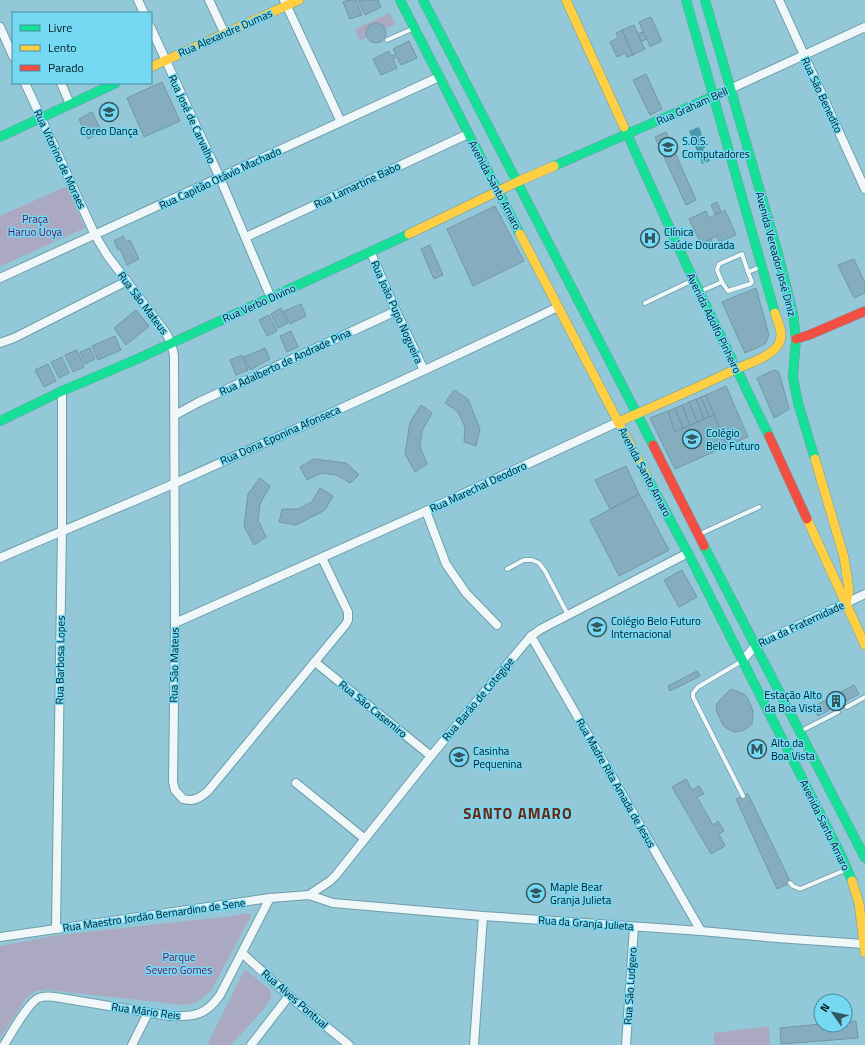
<svg xmlns="http://www.w3.org/2000/svg" width="865" height="1045" font-family="'Titillium Web',sans-serif">
<rect width="100%" height="100%" fill="#92c8d7"/>
<g fill="#aba8c2">
<polygon points="390,13 395,24 385,29 380,24 372,24 366,30 367,37 360,41 355,29"/>
<polygon points="67,186 85,228 1,266 0,264 0,216"/>
<polygon points="248,913 251,916 211,991 196,1003 184,1005 47,990 36,991 26,998 0,1038 0,946 59,935 233,916"/>
<polygon points="245,969 271,991 271,998 263,1010 231,1045 211,1045 208,1043"/>
<polygon points="769,1026 770,1045 714,1045 714,1033"/>
</g>
<polygon fill="#4897ab" points="699,127 702,135 698,137 700,141 703,140 705,148 703,149 705,153 707,152 710,161 702,164 689,131"/>
<g fill="#86adbd" stroke="#7198a7">
<polygon points="348,0 356,0 362,15 350,19 343,2"/>
<polygon points="358,0 378,0 381,7 365,15"/>
<polygon points="651,17 662,41 650,47 647,39 641,41 645,49 633,55 622,30 634,25 638,34 643,32 639,22"/>
<circle cx="376" cy="33" r="10"/>
<polygon points="622,30 633,55 627,57 625,53 617,57 610,42 618,38 616,33"/>
<polygon points="643,32 647,39 641,41 638,34"/>
<polygon points="409,41 417,58 401,65 397,57 393,59 397,68 381,75 373,59 389,51 391,56 396,54 393,49"/>
<polygon points="646,74 662,109 650,115 633,80"/>
<polygon points="162,82 180,121 144,137 127,98"/>
<polygon points="92,112 102,132 88,139 79,119"/>
<polygon points="666,132 696,200 686,205 655,137"/>
<polygon points="717,202 721,212 715,214 711,205"/>
<polygon points="495,206 524,261 473,286 447,229"/>
<polygon points="725,210 736,235 719,242 717,236 701,244 689,219 706,211 709,218"/>
<polygon points="123,236 126,242 130,240 139,259 127,265 120,249 118,250 114,241"/>
<polygon points="711,239 715,248 709,251 707,247 704,248 702,243"/>
<polygon points="430,245 443,275 434,279 421,249"/>
<polygon points="854,259 865,283 865,293 854,298 838,265"/>
<polygon points="756,288 769,335 765,344 745,353 722,302"/>
<polygon points="301,304 306,316 290,324 284,311"/>
<polygon points="281,308 288,323 278,328 271,314"/>
<polygon points="136,310 149,326 126,345 114,328"/>
<polygon points="269,315 277,331 267,336 259,320"/>
<polygon points="291,331 298,347 287,352 280,336"/>
<polygon points="115,336 121,350 98,360 92,346"/>
<polygon points="90,348 95,359 85,364 80,352"/>
<polygon points="265,348 270,359 250,370 244,357"/>
<polygon points="77,350 84,367 73,372 65,355"/>
<polygon points="242,355 248,370 236,375 230,360"/>
<polygon points="62,357 69,373 59,378 51,362"/>
<polygon points="48,364 56,381 44,387 35,370"/>
<polygon points="774,370 779,372 789,409 774,418 757,378"/>
<polygon points="726,386 748,437 727,446 706,395"/>
<polygon points="454,390 468,399 480,429 476,446 464,442 465,427 458,412 445,403"/>
<polygon points="706,395 714,415 709,417 701,397"/>
<polygon points="701,397 709,417 704,419 696,399"/>
<polygon points="696,399 704,419 697,422 689,402"/>
<polygon points="689,402 697,422 690,426 682,405"/>
<polygon points="421,405 432,413 422,431 420,447 427,464 415,472 405,454 410,422"/>
<polygon points="682,405 690,426 683,428 675,408"/>
<polygon points="675,408 683,428 675,432 668,411"/>
<polygon points="668,411 675,432 714,415 727,446 675,469 650,418"/>
<polygon points="314,459 346,463 359,475 350,483 337,475 321,473 307,480 300,467"/>
<polygon points="626,466 639,494 610,509 595,480"/>
<polygon points="260,478 270,486 260,504 258,520 266,537 254,545 244,526 248,494"/>
<polygon points="320,488 333,496 325,510 296,525 279,522 282,509 298,509 312,502"/>
<polygon points="639,494 669,550 619,576 590,520"/>
<polygon points="682,570 697,597 679,607 664,580"/>
<polygon points="697,671 700,676 670,691 668,686"/>
<polygon points="854,685 859,694 818,716 813,707"/>
<polygon points="731,689 744,694 748,699 753,711 752,724 746,729 741,731 734,732 728,729 723,725 717,712 716,706 718,702"/>
<polygon points="686,779 692,790 699,786 704,794 697,797 713,825 718,821 724,831 719,834 725,846 711,854 672,787"/>
<polygon points="748,794 792,885 790,883 777,889 736,799"/>
<polygon points="856,1021 858,1038 781,1044 780,1028 821,1024 845,1025 845,1022"/>
</g>
<g fill="none" stroke-linecap="round" stroke-linejoin="round">
<defs>
<g id="lane">
<polyline points="387,40 412,29"/>
<polyline points="722,282 717,270 719,264 742,254 748,272"/>
<polyline points="701,291 722,282 728,291 750,284 752,282 748,272 758,268"/>
<polyline points="645,303 691,281"/>
<polyline points="700,534 759,507"/>
<polyline points="507,569 524,560 532,560 539,563 545,571 568,615"/>
<polyline points="742,661 698,687 693,693 693,697 743,796"/>
<polyline points="847,707 865,697"/>
<polyline points="803,730 838,712"/>
<polyline points="790,883 793,886 800,889 845,870"/>
</g>
<g id="street">
<polyline points="138,0 144,13"/>
<polyline points="209,0 225,34"/>
<polyline points="284,0 341,122"/>
<polyline points="779,0 865,189"/>
<polyline points="0,27 13,56"/>
<polyline points="151,28 220,178 271,298"/>
<path d="M25,83L95,235L107,255L166,333L171,343L174,355L175,623L173,782L175,790L183,799C193,802 200,798 208,791L346,624L348,620V612L322,558"/>
<polyline points="61,83 70,104"/>
<polyline points="730,89 865,27"/>
<polyline points="246,237 468,134"/>
<polyline points="371,253 396,311 424,370"/>
<polyline points="0,278 439,77"/>
<polyline points="0,343 14,338 127,281"/>
<polyline points="175,415 199,402 396,311"/>
<polyline points="426,511 446,564 466,593 497,625"/>
<path d="M0,558C54,534 109,512 164,488C296,429 428,370 558,307"/>
<polyline points="175,623 426,511 618,422"/>
<polyline points="531,636 701,931"/>
<polyline points="742,661 756,645 865,594"/>
<polyline points="315,662 431,756"/>
<polyline points="296,783 365,839"/>
<polyline points="309,895 330,881 336,875 431,756 531,636 541,629 688,553"/>
<polyline points="56,929 62,530 62,391"/>
<polyline points="0,937 270,898 309,895 333,903 483,916 701,931 777,938 864,944"/>
<polyline points="242,953 289,996 349,1045"/>
<path d="M4,1045C11,1034 29,1001 39,998C46,995 54,997 61,998L169,1016C192,1017 206,1016 220,995L270,898"/>
<polyline points="132,1045 148,1013"/>
<polyline points="251,1045 289,996"/>
<polyline points="474,1045 483,916"/>
<polyline points="626,1045 634,927"/>
</g>
<g id="fast">
<polyline points="400,0 520,234"/>
<polyline points="423,0 653,445"/>
<polyline points="686,0 775,313"/>
<polyline points="705,0 777,250 793,313 796,339 793,377 798,403 815,459"/>
<polyline points="624,127 687,266 769,436"/>
<polyline points="0,137 116,83"/>
<polyline points="554,166 730,89"/>
<polyline points="0,421 62,391 135,360 409,234"/>
<polyline points="647,477 688,553 841,855 852,881"/>
<polyline points="704,546 865,858"/>
</g>
<g id="slow">
<polyline points="566,0 624,127"/>
<polyline points="151,67 299,0"/>
<polyline points="409,234 517,182 554,166"/>
<polyline points="520,234 647,477"/>
<path d="M618,422C657,405 697,388 736,369C749,363 769,358 778,345C785,335 778,323 775,313"/>
<polyline points="815,459 844,557 849,590 846,603"/>
<polyline points="807,519 865,645"/>
<polyline points="852,881 859,903 865,953"/>
</g>
<g id="jam">
<polyline points="796,339 809,335 865,311"/>
<polyline points="769,436 807,519"/>
<polyline points="653,445 704,546"/>
</g>
</defs>
<use href="#lane" stroke="#6f9da8" stroke-width="5.5"/>
<use href="#street" stroke="#6f9da8" stroke-width="10"/>
<use href="#fast" stroke="#6f9da8" stroke-width="10"/>
<use href="#slow" stroke="#6f9da8" stroke-width="10"/>
<use href="#jam" stroke="#6f9da8" stroke-width="10"/>
<use href="#lane" stroke="#eff7f9" stroke-width="4"/>
<use href="#street" stroke="#eff7f9" stroke-width="8"/>
<use href="#fast" stroke="#16e098" stroke-width="9"/>
<use href="#slow" stroke="#ffcf43" stroke-width="9"/>
<use href="#jam" stroke="#f24e42" stroke-width="9"/>
</g>
<defs>
<symbol id="school-ring" viewBox="-11 -11 22 22"><circle r="9.5" fill="#75d9f4" stroke="#335761" stroke-width="1.5"/><path d="M0-5L7-2L0 1L-7-2ZM-4 1L0 2.5L4 1V4Q0 6-4 4Z" fill="#335761"/></symbol>
<symbol id="hospital-ring" viewBox="-11 -11 22 22"><circle r="9.5" fill="#75d9f4" stroke="#335761" stroke-width="1.5"/><path d="M-5-5h3v3.5h4V-5h3V5h-3V1.5h-4V5h-3Z" fill="#335761"/></symbol>
<symbol id="building-ring" viewBox="-11 -11 22 22"><circle r="9.5" fill="#75d9f4" stroke="#335761" stroke-width="1.5"/><path d="M-4-6H4V6H1V3H-1V6H-4ZM-2.5-4.3h1.7v1.8h-1.7ZM.8-4.3h1.7v1.8H.8ZM-2.5-1h1.7V.8h-1.7ZM.8-1h1.7V.8H.8Z" fill="#335761"/></symbol>
<symbol id="metro-ring" viewBox="-11 -11 22 22"><circle r="9.5" fill="#75d9f4" stroke="#335761" stroke-width="1.5"/><path d="M-5.5 5V-5H-3L0 0L3-5H5.5V5H3V-.5L0 4L-3-.5V5Z" fill="#335761"/></symbol>
</defs>
<g fill-rule="evenodd">
<use href="#school-ring" x="98" y="101" width="22" height="22"/>
<use href="#school-ring" x="657" y="136" width="22" height="22"/>
<use href="#hospital-ring" x="639" y="227" width="22" height="22"/>
<use href="#school-ring" x="681" y="428" width="22" height="22"/>
<use href="#school-ring" x="586" y="616" width="22" height="22"/>
<use href="#building-ring" x="825" y="690" width="22" height="22"/>
<use href="#metro-ring" x="746" y="738" width="22" height="22"/>
<use href="#school-ring" x="448" y="746" width="22" height="22"/>
<use href="#school-ring" x="525" y="882" width="22" height="22"/>
</g>
<g text-anchor="middle" dominant-baseline="central" stroke-width="3" stroke-linejoin="round" paint-order="stroke">
<g font-size="11" fill="#001a22" stroke="#75d9f4">
<text transform="translate(225 33) rotate(-24)">Rua Alexandre Dumas</text>
<text transform="translate(822 95) rotate(65)">Rua São Benedito</text>
<text transform="translate(692 106) rotate(-24)">Rua Graham Bell</text>
<text transform="translate(192 119) rotate(65)">Rua José de Carvalho</text>
<text transform="translate(60 159) rotate(65)">Rua Vitorino de Moraes</text>
<text transform="translate(220 178) rotate(-25)">Rua Capitão Otávio Machado</text>
<text transform="translate(357 185) rotate(-25)">Rua Lamartine Babo</text>
<text transform="translate(495 185) rotate(62)">Avenida Santo Amaro</text>
<text transform="translate(776 254) rotate(75)">Avenida Vereador José Diniz</text>
<text transform="translate(143 303) rotate(53)">Rua São Mateus</text>
<text transform="translate(259 303) rotate(-24)">Rua Verbo Divino</text>
<text transform="translate(397 312) rotate(66)">Rua João Pupo Nogueira</text>
<text transform="translate(714 323) rotate(64)">Avenida Adolfo Pinheiro</text>
<text transform="translate(285 362) rotate(-25)">Rua Adalberto de Andrade Pina</text>
<text transform="translate(280 435) rotate(-24)">Rua Dona Eponina Afonseca</text>
<text transform="translate(645 472) rotate(62)">Avenida Santo Amaro</text>
<text transform="translate(478 487) rotate(-25)">Rua Marechal Deodoro</text>
<text transform="translate(801 624) rotate(-25)">Rua da Fraternidade</text>
<text transform="translate(60 660) rotate(-89)">Rua Barbosa Lopes</text>
<text transform="translate(174 665) rotate(-89)">Rua São Mateus</text>
<text transform="translate(478 699) rotate(-50)">Rua Barão de Cotegipe</text>
<text transform="translate(373 709) rotate(39)">Rua São Casemiro</text>
<text transform="translate(616 783) rotate(60)">Rua Madre Rita Amada de Jesus</text>
<text transform="translate(825 825) rotate(64)">Avenida Santo Amaro</text>
<text transform="translate(154 915) rotate(-8)">Rua Maestro Jordão Bernardino de Sene</text>
<text transform="translate(586 923) rotate(4)">Rua da Granja Julieta</text>
<text transform="translate(630 986) rotate(-86)">Rua São Ludgero</text>
<text transform="translate(295 999) rotate(41)">Rua Alves Pontual</text>
<text transform="translate(146 1011) rotate(8)">Rua Mário Reis</text>
</g>
<g font-size="11" fill="#001a22" stroke="#75d9f4" text-anchor="start">
<text x="109" y="131" text-anchor="middle">Coreo Dança</text>
<text x="682" y="141">S.O.S.<tspan x="682" dy="13">Computadores</tspan></text>
<text x="664" y="232">Clínica<tspan x="664" dy="13">Saúde Dourada</tspan></text>
<text x="706" y="433">Colégio<tspan x="706" dy="13">Belo Futuro</tspan></text>
<text x="611" y="621">Colégio Belo Futuro<tspan x="611" dy="13">Internacional</tspan></text>
<text x="822" y="695" text-anchor="end">Estação Alto<tspan x="822" dy="13">da Boa Vista</tspan></text>
<text x="771" y="743">Alto da<tspan x="771" dy="13">Boa Vista</tspan></text>
<text x="473" y="751">Casinha<tspan x="473" dy="13">Pequenina</tspan></text>
<text x="550" y="887">Maple Bear<tspan x="550" dy="13">Granja Julieta</tspan></text>
</g>
<g font-size="11" fill="#6a1559" stroke="#75d9f4">
<text x="35" y="219">Praça<tspan x="35" dy="13">Haruo Uoya</tspan></text>
<text x="179" y="957">Parque<tspan x="179" dy="13">Severo Gomes</tspan></text>
</g>
<g font-size="15" font-weight="bold" letter-spacing="1" fill="#682711" stroke="#75d9f4">
<text x="518" y="813">SANTO AMARO</text>
</g>
</g>
<rect x="12" y="12" width="140" height="72" fill="#75d9f4" stroke="#468da0"/>
<rect x="20" y="25" width="20" height="6" fill="#16e098" stroke="#468da0"/>
<text x="48" y="32" font-size="12" fill="#001a22">Livre</text>
<rect x="20" y="45" width="20" height="6" fill="#ffcf43" stroke="#468da0"/>
<text x="48" y="52" font-size="12" fill="#001a22">Lento</text>
<rect x="20" y="65" width="20" height="6" fill="#f24e42" stroke="#468da0"/>
<text x="48" y="72" font-size="12" fill="#001a22">Parado</text>
<g transform="translate(833 1013) rotate(303)"><circle r="19" fill="#75d9f4" stroke="#468da0"/>
<path d="M0-3L7 15L0 10L-7 15Z" fill="#335761"/>
<text y="-6" font-size="11" font-weight="bold" text-anchor="middle" fill="#001a22">N</text>
</g>
</svg>
